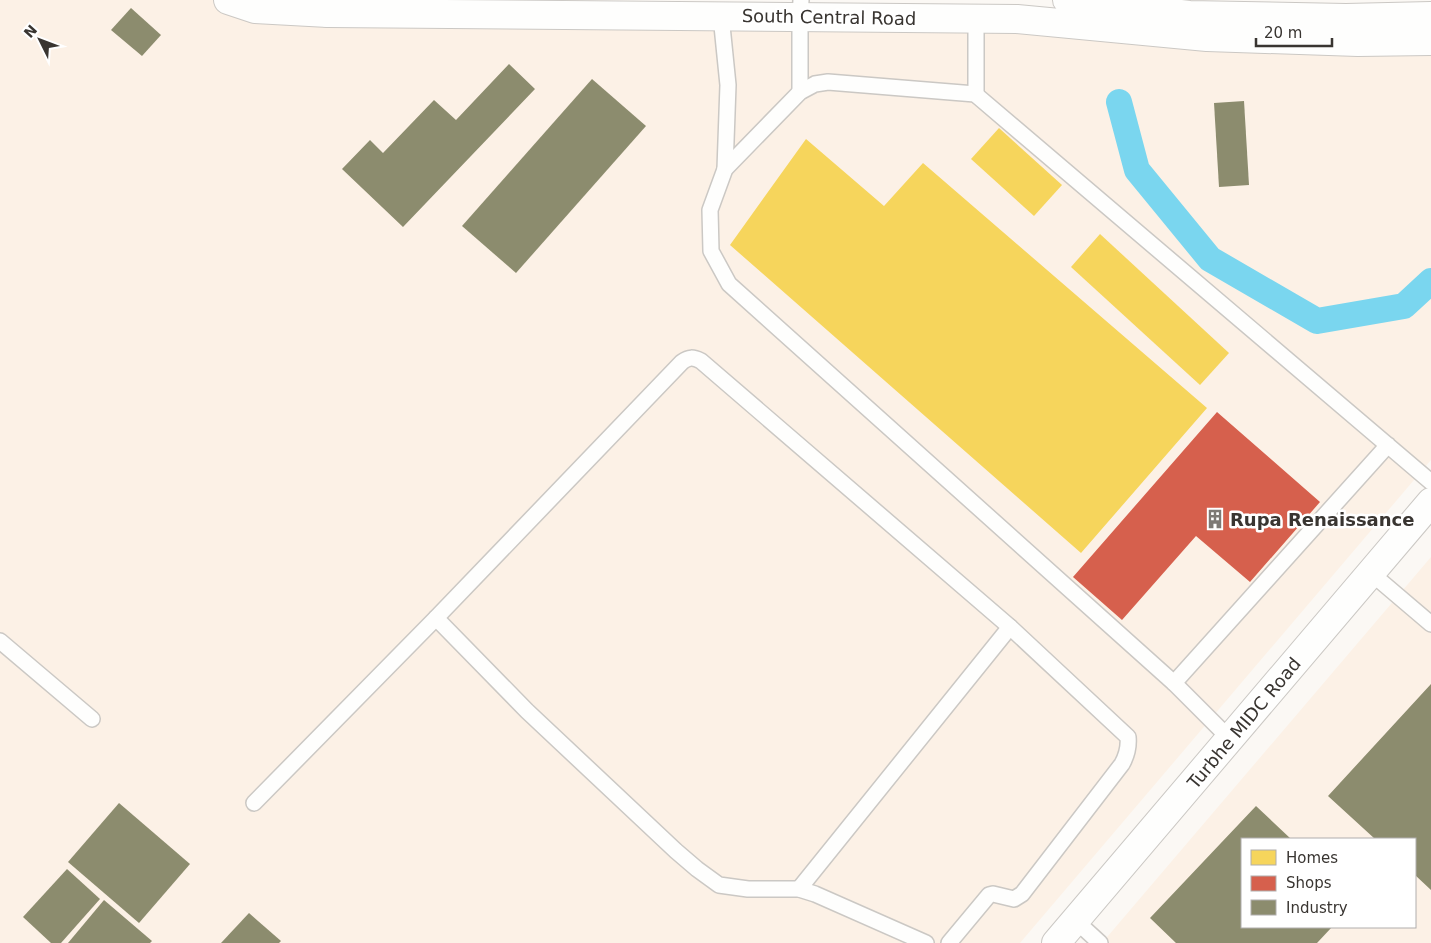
<svg xmlns="http://www.w3.org/2000/svg" width="1431" height="943" font-family="'DejaVu Sans',sans-serif">
<rect width="100%" height="100%" fill="#fbf8f4"/>
<g fill="#fcf1e6" fill-rule="evenodd">
<polygon points="0,0 313,0 1431,43 1431,460 1020,943 0,943"/>
<path d="M1431,557V943H1102ZM1242,839H1415V927H1242Z"/>
</g>
<g fill="#f6d55c">
<polygon points="999,128 1062,185 1034,216 971,159"/>
<polygon points="806,139 884,206 923,163 1207,408 1081,553 730,245"/>
<polygon points="1100,234 1229,353 1200,385 1071,267"/>
</g>
<polygon fill="#d6604d" points="1217,412 1320,502 1250,582 1196,536 1122,620 1073,577"/>
<g fill="#8c8c6e">
<polygon points="131,8 161,35 142,56 111,30"/>
<polygon points="509,64 535,89 403,227 342,169 370,140 383,153 434,100 456,120"/>
<polygon points="592,79 646,126 516,273 462,226"/>
<polygon points="1244,101 1249,185 1219,187 1214,103"/>
<polygon points="1431,684 1431,890 1415,875 1415,839 1375,839 1328,796"/>
<polygon points="119,803 190,864 139,923 68,862"/>
<polygon points="1256,806 1291,839 1242,839 1242,927 1332,927 1317,943 1176,943 1150,918"/>
<polygon points="67,869 100,899 61,943 51,943 23,917"/>
<polygon points="104,900 152,941 150,943 68,943"/>
<polygon points="249,913 281,941 279,943 221,943"/>
</g>
<g fill="none" stroke-linecap="round" stroke-linejoin="round">
<polyline stroke="#7ad6ef" stroke-width="26" points="1119,102 1137,170 1210,259 1317,321 1404,306 1431,281"/>
<defs>
<g id="service">
<polyline points="721,16 728,85 725,169"/>
<polyline points="976,19 976,95"/>
<polyline points="800,92 800,17 801,0"/>
<polyline points="1388,445 1174,683 729,284 711,251 710,210 725,169 800,92 815,84 828,82 975,94 1431,482"/>
<polyline points="1371,573 1431,624"/>
<polyline points="436,618 527,711 676,851 697,869 719,885 748,889 799,889 815,894 926,943"/>
<polyline points="0,641 92,719"/>
<polyline points="1174,683 1230,739"/>
<path d="M254,803L436,618L682,362C689,357 693,357 701,361L1010,627L799,889"/>
<polyline points="1076,921 1100,943"/>
<path d="M949,943L989,895L993,894L1014,899L1022,894L1122,764C1127,755 1129,747 1128,737L1010,627"/>
</g>
<g id="tertiary">
<polyline points="228,0 255,9 328,13 1017,19 1207,37 1358,42 1431,41"/>
<polyline points="1067,0 1189,15 1346,18 1431,16"/>
<polyline points="1056,943 1431,502"/>
</g>
<polyline id="secondary" points="328,13 330,0"/>
</defs>
<use href="#service" stroke="#cbc8c4" stroke-width="18"/>
<use href="#tertiary" stroke="#cbc8c4" stroke-width="30"/>
<use href="#secondary" stroke="#cbc8c4" stroke-width="30"/>
<use href="#service" stroke="#fefefd" stroke-width="15"/>
<use href="#tertiary" stroke="#fefefd" stroke-width="28"/>
<use href="#secondary" stroke="#fefefd" stroke-width="28"/>
</g>
<defs>
<symbol id="building-bare" viewBox="-9 -9 18 18"><path d="M-4-6H4V6H1V3H-1V6H-4ZM-2.5-4.3h1.7v1.8h-1.7ZM.8-4.3h1.7v1.8H.8ZM-2.5-1h1.7V.8h-1.7ZM.8-1h1.7V.8H.8Z" fill="#7d7975" stroke="#fff" stroke-width="2.5" paint-order="stroke"/></symbol>
</defs>
<g fill-rule="evenodd">
<use href="#building-bare" x="1201" y="505" width="28" height="28"/>
</g>
<g text-anchor="middle" dominant-baseline="central" stroke-width="5" stroke-linejoin="round" paint-order="stroke">
<g font-size="18" fill="#393531" stroke="#fff">
<text transform="translate(829 17) rotate(1)">South Central Road</text>
<text transform="translate(1244 723) rotate(-50)">Turbhe MIDC Road</text>
</g>
<g font-size="18" font-weight="bold" fill="#393531" stroke="#fff" text-anchor="start">
<text x="1230" y="519">Rupa Renaissance</text>
</g>
</g>
<rect x="1241" y="838" width="175" height="90" fill="#ffffff" stroke="#b0aead"/>
<rect x="1251" y="850" width="25" height="15" fill="#f6d55c" stroke="#b0aead"/>
<text x="1286" y="863" font-size="15" fill="#393531">Homes</text>
<rect x="1251" y="876" width="25" height="15" fill="#d6604d" stroke="#b0aead"/>
<text x="1286" y="888" font-size="15" fill="#393531">Shops</text>
<rect x="1251" y="900" width="25" height="15" fill="#8c8c6e" stroke="#b0aead"/>
<text x="1286" y="913" font-size="15" fill="#393531">Industry</text>
<g transform="translate(40 40) rotate(312)" stroke="#ffffff" stroke-width="4" paint-order="stroke">
<path d="M0-4L9 19L0 12L-9 19Z" fill="#393531"/>
<text y="-8" font-size="14" font-weight="bold" text-anchor="middle" fill="#393531">N</text>
</g>
<path d="M1256 38v8h76v-8" fill="none" stroke="#393531" stroke-width="2.5"/>
<text x="1264" y="38" font-size="15" fill="#393531" stroke="#ffffff" stroke-width="4" paint-order="stroke">20 m</text>
</svg>
